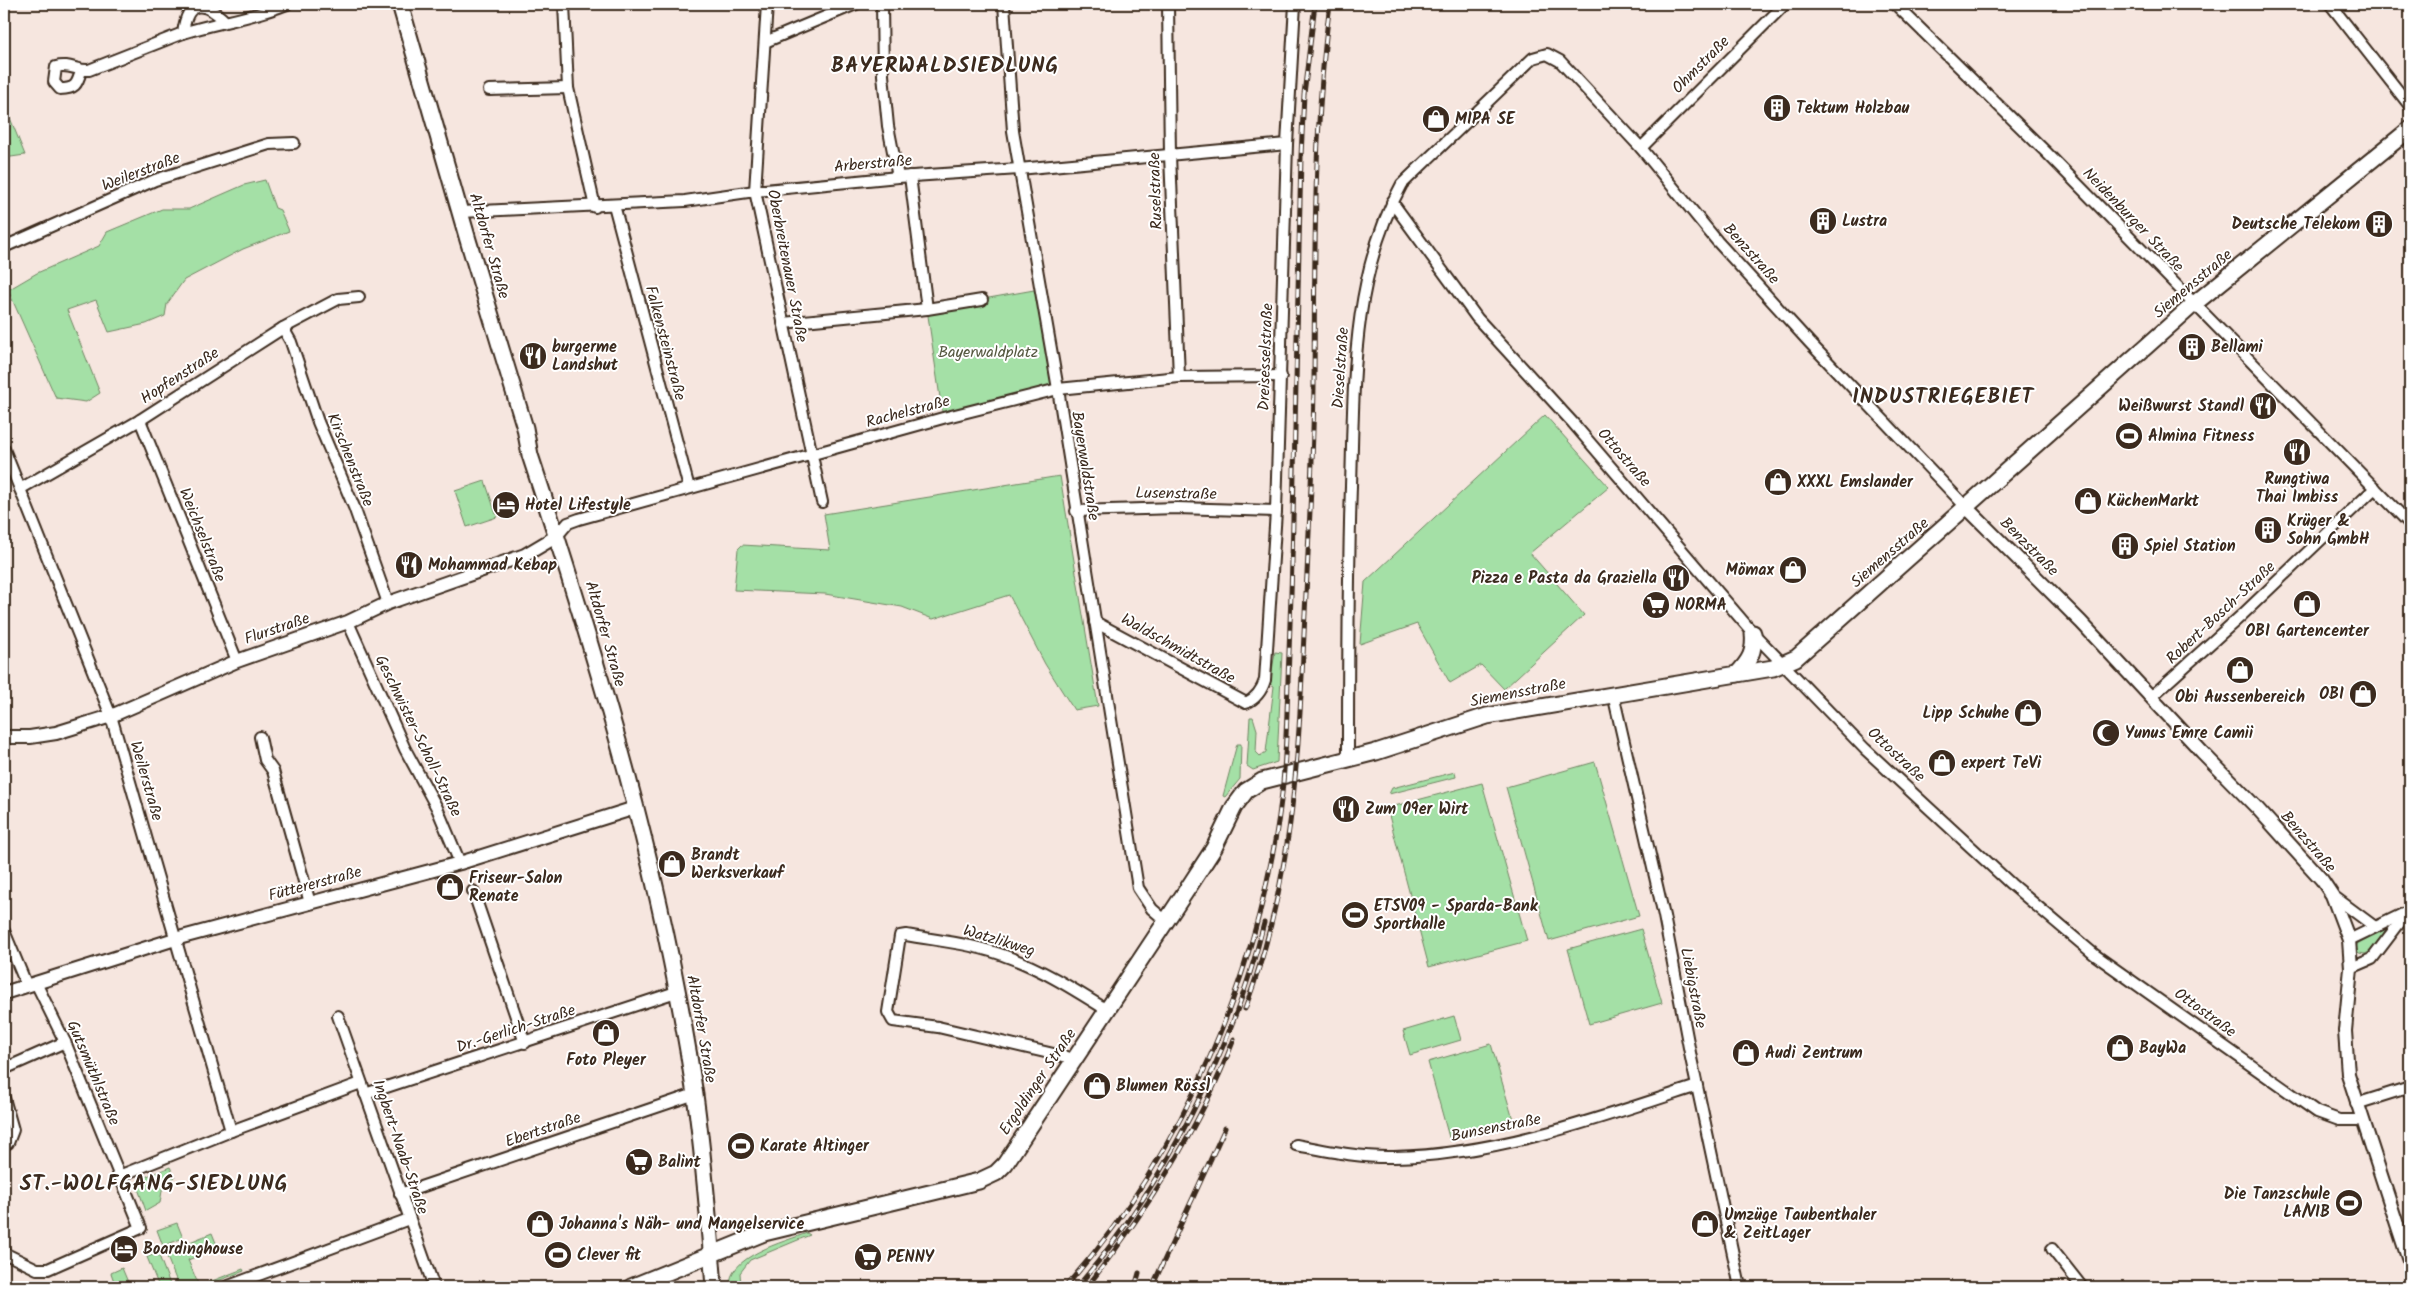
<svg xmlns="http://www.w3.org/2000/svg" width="2414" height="1291" font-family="Kalam,sans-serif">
<rect width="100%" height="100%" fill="#f6e6df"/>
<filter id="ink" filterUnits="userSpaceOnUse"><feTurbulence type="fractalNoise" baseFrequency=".02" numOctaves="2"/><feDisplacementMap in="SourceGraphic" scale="10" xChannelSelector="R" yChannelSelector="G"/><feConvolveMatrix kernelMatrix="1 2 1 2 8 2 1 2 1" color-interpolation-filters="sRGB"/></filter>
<g filter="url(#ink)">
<g fill="#a4e0a6" stroke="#708562">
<polygon points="4,103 25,155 4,158"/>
<polygon points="265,180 275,208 280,210 289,231 243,249 184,280 167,304 165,316 146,324 109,332 96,300 67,310 100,393 86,402 56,398 8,290 37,273 99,246 107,232 162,209 189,209 244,185"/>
<polygon points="1034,290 1040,291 1058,389 943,418 927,309"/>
<polygon points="1545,415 1609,487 1530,553 1584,615 1504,689 1481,665 1450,683 1417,624 1360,644 1365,582"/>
<polygon points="1060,476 1098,706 1074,710 1045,664 1009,595 933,619 902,607 825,594 734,590 738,549 742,545 830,550 824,514"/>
<polygon points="485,481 497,517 467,527 455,491"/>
<polygon points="1275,652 1282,653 1277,762 1253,770 1247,766 1250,717 1253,717 1257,730 1256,752 1260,756 1266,752 1274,686 1270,684"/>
<polygon points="1237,744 1241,744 1240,779 1225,797 1223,796"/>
<polygon points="1595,762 1639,916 1549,941 1506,787"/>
<polygon points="1455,772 1456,777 1389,794 1392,788"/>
<polygon points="1482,783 1527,941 1429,967 1387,808"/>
<polygon points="2391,925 2373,950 2365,954 2359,953 2356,949 2357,944"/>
<polygon points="1641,929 1662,1003 1589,1024 1568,949"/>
<polygon points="1454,1016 1461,1040 1410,1055 1403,1031"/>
<polygon points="1491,1044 1514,1123 1450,1141 1428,1062"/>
<polygon points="170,1167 175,1177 163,1185 160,1203 146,1211 136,1183 140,1179"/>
<polygon points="177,1223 183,1238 163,1246 157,1230"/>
<polygon points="212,1233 218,1248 188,1260 199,1286 243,1269 244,1271 202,1287 179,1287 165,1252"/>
<path d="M807,1233L810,1235L750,1260L740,1273L741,1287H730C727,1256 784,1242 807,1233Z"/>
<polygon points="158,1253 171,1287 159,1287 147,1257"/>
<polygon points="122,1268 130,1287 116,1287 111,1273"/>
</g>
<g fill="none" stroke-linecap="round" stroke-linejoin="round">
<defs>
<g id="minor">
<polyline points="564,4 568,88 595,207"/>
<polyline points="767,4 755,191 822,502"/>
<polyline points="882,4 883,75 888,126 898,177"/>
<polyline points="1004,4 1013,131 1058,389 1138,888 1152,909 1166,921"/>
<polyline points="1168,4 1170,155 1179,377"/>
<polyline points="1895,4 2047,153 2410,524"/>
<polyline points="2330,4 2410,106"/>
<path d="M225,21C203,0 187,0 183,33C218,22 253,18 287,4"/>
<polyline points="765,42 856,4"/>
<path d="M81,71C77,85 75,89 60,89L54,82L56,67C69,63 77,71 89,70L183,33"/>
<polyline points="489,90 568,88"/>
<polyline points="1641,148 1785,4"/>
<polyline points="910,176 927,309"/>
<polyline points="1392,202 1477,318 1573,423 1753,633 1865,749 2011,884 2095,955 2317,1112 2339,1120 2361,1120"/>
<polyline points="614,205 689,488"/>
<polyline points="462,212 685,201 755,191 898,177 1019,169 1287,144"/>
<polyline points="4,247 155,180 269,144 294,143"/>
<polyline points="783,323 927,309 982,300"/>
<polyline points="283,328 291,342 318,422 354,507 388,603"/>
<polyline points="140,420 237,661"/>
<polyline points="4,449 111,716 231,1131"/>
<polyline points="20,489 140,420 283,328 338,299 359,297"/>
<polyline points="1076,511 1177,508 1276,511"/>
<polyline points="557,536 568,523 579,519 943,418 1058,389 1179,377 1281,376"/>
<polyline points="348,622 405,749 437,808 460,863"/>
<path d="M1095,622L1246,703C1257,698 1262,690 1265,680L1276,511L1287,144L1295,4"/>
<polyline points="1613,694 1664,916 1691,1058 1740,1287"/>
<polyline points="2151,697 2242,615 2375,488"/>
<polyline points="260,737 265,760 273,771 310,903"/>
<path d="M1348,758C1348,668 1348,577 1351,486C1354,384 1351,276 1402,184L1533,58L1547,54L1560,61L1641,148L1717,241L1810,343L1967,508"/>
<polyline points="473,891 525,1043"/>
<polyline points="2332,895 2375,927"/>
<polyline points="4,931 27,986"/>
<polyline points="2349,940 2409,911"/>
<polyline points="2351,968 2372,959 2410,909"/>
<polyline points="338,1016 434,1287"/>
<path d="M1075,1059L938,1027L893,1021L888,1012L900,936L906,935C940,941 976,944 1008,957C1044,970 1075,990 1107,1010"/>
<polyline points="4,1069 65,1042"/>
<polyline points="365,1094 676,992"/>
<polyline points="4,1098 13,1130 8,1143 4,1145"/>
<polyline points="2356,1104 2410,1087"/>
<path d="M1296,1145C1328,1151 1361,1158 1394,1157C1497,1155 1600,1118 1697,1086"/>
<polyline points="119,1176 231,1131 361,1083"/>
<polyline points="400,1194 695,1094"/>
<polyline points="2052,1249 2082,1287"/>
<polyline points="4,1253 37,1269 48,1269 141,1228 65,1042 36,983"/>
<polyline points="226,1287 409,1219"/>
</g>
<g id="tertiary">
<polyline points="1967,508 2081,622 2202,752 2257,808 2322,880 2332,895 2349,940 2351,968 2345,1031 2348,1074 2410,1264"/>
<polyline points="4,737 30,737 56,733 111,716 237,661 348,622 388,603 525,555 557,536"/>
<polyline points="4,993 175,939 460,863 635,808"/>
</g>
<g id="secondary">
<path d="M400,4L468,240L525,428L530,455C599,664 663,877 695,1095C704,1159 709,1223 714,1287"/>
<path d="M1737,674C1750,660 1755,652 1753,633"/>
<polyline points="631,1287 764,1233 979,1181 996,1173 1005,1164 1190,885 1214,848 1234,807 1246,791 1262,781 1376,752 1487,716 1773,668 1796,658 2194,304 2410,129"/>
</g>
</defs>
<use href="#minor" stroke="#3b2a1e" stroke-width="14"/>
<use href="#tertiary" stroke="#3b2a1e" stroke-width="16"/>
<use href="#secondary" stroke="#3b2a1e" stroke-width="19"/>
<use href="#minor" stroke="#fff" stroke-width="10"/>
<use href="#tertiary" stroke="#fff" stroke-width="12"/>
<use href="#secondary" stroke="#fff" stroke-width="15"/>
<defs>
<g id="rail">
<path d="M1245,1009C1292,883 1298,766 1304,634C1308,551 1313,468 1314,385C1315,257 1313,130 1330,4"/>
<path d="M1065,1287C1184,1154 1261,969 1282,793C1286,755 1287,718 1288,680C1290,626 1292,573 1293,519C1295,398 1298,277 1301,156L1304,94L1315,4"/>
<path d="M1077,1287C1161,1191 1234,1047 1264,923"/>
<path d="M1087,1287C1146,1211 1199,1130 1234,1039"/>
<polyline points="1135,1287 1139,1273"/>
<polyline points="1152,1287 1225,1128"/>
</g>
</defs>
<use href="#rail" stroke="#3b2a1e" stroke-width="5"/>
<use href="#rail" stroke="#fff" stroke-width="3" stroke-dasharray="9" stroke-linecap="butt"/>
</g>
</g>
<defs>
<symbol id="building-disc" viewBox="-11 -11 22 22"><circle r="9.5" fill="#3b2a1e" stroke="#fff"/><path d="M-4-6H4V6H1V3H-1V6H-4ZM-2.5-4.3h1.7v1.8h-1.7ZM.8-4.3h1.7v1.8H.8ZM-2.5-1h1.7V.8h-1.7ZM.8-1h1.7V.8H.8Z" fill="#fff"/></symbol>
<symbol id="shop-disc" viewBox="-11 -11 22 22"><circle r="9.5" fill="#3b2a1e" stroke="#fff"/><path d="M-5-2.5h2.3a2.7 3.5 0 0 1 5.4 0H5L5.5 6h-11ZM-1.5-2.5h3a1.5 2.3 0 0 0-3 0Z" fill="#fff"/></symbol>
<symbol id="restaurant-disc" viewBox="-11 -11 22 22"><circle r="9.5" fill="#3b2a1e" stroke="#fff"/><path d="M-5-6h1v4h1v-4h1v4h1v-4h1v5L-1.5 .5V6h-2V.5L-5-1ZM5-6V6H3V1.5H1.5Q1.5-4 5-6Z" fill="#fff"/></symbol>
<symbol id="stadium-disc" viewBox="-11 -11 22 22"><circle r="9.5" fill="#3b2a1e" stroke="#fff"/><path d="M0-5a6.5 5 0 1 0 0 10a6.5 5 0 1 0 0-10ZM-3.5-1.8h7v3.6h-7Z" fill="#fff"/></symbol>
<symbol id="hotel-disc" viewBox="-11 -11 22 22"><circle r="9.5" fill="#3b2a1e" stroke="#fff"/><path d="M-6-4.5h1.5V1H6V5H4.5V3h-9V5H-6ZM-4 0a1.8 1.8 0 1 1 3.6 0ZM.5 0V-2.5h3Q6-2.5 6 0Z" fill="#fff"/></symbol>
<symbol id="supermarket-disc" viewBox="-11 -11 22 22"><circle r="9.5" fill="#3b2a1e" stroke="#fff"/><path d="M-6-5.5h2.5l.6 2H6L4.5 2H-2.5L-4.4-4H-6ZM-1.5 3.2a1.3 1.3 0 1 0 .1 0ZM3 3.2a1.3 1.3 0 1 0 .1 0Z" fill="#fff"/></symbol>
<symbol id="mosque-disc" viewBox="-11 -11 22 22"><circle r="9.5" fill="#3b2a1e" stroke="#fff"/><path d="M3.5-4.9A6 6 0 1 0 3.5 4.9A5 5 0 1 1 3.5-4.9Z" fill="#fff"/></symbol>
</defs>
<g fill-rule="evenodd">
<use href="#building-disc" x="1761" y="92" width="32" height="32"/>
<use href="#shop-disc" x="1420" y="103" width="32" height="32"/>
<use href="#building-disc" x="1807" y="205" width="32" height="32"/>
<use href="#building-disc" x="2363" y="208" width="32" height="32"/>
<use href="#building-disc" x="2176" y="331" width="32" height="32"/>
<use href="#restaurant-disc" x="517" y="340" width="32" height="32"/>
<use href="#restaurant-disc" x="2247" y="390" width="32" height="32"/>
<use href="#stadium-disc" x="2113" y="420" width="32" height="32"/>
<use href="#restaurant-disc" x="2281" y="436" width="32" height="32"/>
<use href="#shop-disc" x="1762" y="466" width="32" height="32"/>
<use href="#shop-disc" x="2072" y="485" width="32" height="32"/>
<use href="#hotel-disc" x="490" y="489" width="32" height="32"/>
<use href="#building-disc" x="2252" y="514" width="32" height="32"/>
<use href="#building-disc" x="2109" y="530" width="32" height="32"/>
<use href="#restaurant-disc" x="393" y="549" width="32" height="32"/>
<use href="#shop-disc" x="1777" y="554" width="32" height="32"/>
<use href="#restaurant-disc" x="1660" y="562" width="32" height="32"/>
<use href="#shop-disc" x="2291" y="588" width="32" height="32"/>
<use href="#supermarket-disc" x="1640" y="589" width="32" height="32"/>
<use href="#shop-disc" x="2224" y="654" width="32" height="32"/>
<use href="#shop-disc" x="2347" y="678" width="32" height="32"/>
<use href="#shop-disc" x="2012" y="697" width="32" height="32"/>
<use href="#mosque-disc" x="2090" y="717" width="32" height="32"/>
<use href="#shop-disc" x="1926" y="747" width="32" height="32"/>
<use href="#restaurant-disc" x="1330" y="793" width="32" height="32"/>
<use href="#shop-disc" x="656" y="848" width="32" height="32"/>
<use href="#shop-disc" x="434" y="871" width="32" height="32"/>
<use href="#stadium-disc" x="1339" y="899" width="32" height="32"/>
<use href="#shop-disc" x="590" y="1017" width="32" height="32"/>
<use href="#shop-disc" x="2104" y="1032" width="32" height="32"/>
<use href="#shop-disc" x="1730" y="1037" width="32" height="32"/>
<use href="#shop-disc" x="1081" y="1070" width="32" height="32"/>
<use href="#stadium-disc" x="725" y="1130" width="32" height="32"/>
<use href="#supermarket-disc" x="623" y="1146" width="32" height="32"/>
<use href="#stadium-disc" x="2333" y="1187" width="32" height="32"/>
<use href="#shop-disc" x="524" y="1208" width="32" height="32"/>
<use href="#shop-disc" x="1689" y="1208" width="32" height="32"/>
<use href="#hotel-disc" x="108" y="1233" width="32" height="32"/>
<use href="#stadium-disc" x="542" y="1239" width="32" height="32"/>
<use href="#supermarket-disc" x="852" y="1241" width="32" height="32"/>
</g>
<g text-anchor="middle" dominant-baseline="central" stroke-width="4" stroke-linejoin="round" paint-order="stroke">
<g font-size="16" fill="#3b2a1e" stroke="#fff">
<text transform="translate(1701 65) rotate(-45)">Ohmstraße</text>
<text transform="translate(873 164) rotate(-5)">Arberstraße</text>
<text transform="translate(141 172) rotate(-21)">Weilerstraße</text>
<text transform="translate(1156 191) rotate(-92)">Ruselstraße</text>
<text transform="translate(2133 220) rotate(46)">Neidenburger Straße</text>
<text transform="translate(489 246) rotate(74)">Altdorfer Straße</text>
<text transform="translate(1751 254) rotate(48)">Benzstraße</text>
<text transform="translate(787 266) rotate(79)">Oberbreitenauer Straße</text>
<text transform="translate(2193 284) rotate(-40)">Siemensstraße</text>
<text transform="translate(665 343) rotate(75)">Falkensteinstraße</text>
<text transform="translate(1266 357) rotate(-88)">Dreisesselstraße</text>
<text transform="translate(1341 368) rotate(-86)">Dieselstraße</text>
<text transform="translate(180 376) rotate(-33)">Hopfenstraße</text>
<text transform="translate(908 412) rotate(-15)">Rachelstraße</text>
<text transform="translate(1624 458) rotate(49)">Ottostraße</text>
<text transform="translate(350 460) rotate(68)">Kirschenstraße</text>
<text transform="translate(1085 466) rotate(81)">Bayerwaldstraße</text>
<text transform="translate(1176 494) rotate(1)">Lusenstraße</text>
<text transform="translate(202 535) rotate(68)">Weichselstraße</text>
<text transform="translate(2029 547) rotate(45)">Benzstraße</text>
<text transform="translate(1890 553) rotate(-41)">Siemensstraße</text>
<text transform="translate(2221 613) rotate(-43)">Robert-Bosch-Straße</text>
<text transform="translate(277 629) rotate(-19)">Flurstraße</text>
<text transform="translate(605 634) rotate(74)">Altdorfer Straße</text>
<text transform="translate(1178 649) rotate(29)">Waldschmidtstraße</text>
<text transform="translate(1518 693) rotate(-11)">Siemensstraße</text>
<text transform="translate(418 736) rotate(64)">Geschwister-Scholl-Straße</text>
<text transform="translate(1896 755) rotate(43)">Ottostraße</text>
<text transform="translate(146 781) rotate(74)">Weilerstraße</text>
<text transform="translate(2308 842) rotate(49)">Benzstraße</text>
<text transform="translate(315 884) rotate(-15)">Füttererstraße</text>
<text transform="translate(999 941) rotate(17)">Watzlikweg</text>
<text transform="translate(1693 988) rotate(79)">Liebigstraße</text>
<text transform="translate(2205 1013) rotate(36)">Ottostraße</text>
<text transform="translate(516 1029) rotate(-18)">Dr.-Gerlich-Straße</text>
<text transform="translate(701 1029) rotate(80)">Altdorfer Straße</text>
<text transform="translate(93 1073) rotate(67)">Gutsmüthlstraße</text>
<text transform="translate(1038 1082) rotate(-56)">Ergoldinger Straße</text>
<text transform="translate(1496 1128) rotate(-11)">Bunsenstraße</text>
<text transform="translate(543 1130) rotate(-19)">Ebertstraße</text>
<text transform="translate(400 1147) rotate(71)">Ingbert-Naab-Straße</text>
</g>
<g font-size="16" font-weight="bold" fill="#3b2a1e" stroke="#fff" text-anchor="start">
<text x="1796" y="108">Tektum Holzbau</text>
<text x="1455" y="119">MIPA SE</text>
<text x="1842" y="221">Lustra</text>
<text x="2360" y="224" text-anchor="end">Deutsche Telekom</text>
<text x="552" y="347">burgerme<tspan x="552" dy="18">Landshut</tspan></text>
<text x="2211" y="347">Bellami</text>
<text x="2244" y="406" text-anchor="end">Weißwurst Standl</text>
<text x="2148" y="436">Almina Fitness</text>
<text x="2297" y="479" text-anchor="middle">Rungtiwa<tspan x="2297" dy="18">Thai Imbiss</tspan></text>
<text x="1797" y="482">XXXL Emslander</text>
<text x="2107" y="501">KüchenMarkt</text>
<text x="525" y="505">Hotel Lifestyle</text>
<text x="2287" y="521">Krüger &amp;<tspan x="2287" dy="18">Sohn GmbH</tspan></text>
<text x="2144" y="546">Spiel Station</text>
<text x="428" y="565">Mohammad Kebap</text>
<text x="1774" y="570" text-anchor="end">Mömax</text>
<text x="1657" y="578" text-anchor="end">Pizza e Pasta da Graziella</text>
<text x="1675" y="605">NORMA</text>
<text x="2307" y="631" text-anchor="middle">OBI Gartencenter</text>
<text x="2344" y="694" text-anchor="end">OBI</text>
<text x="2240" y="697" text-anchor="middle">Obi Aussenbereich</text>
<text x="2009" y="713" text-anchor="end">Lipp Schuhe</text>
<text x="2125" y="733">Yunus Emre Camii</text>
<text x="1961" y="763">expert TeVi</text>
<text x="1365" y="809">Zum 09er Wirt</text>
<text x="691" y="855">Brandt<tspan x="691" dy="18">Werksverkauf</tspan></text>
<text x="469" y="878">Friseur-Salon<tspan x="469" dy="18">Renate</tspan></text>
<text x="1374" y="906">ETSV09 - Sparda-Bank<tspan x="1374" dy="18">Sporthalle</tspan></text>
<text x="2139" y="1048">BayWa</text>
<text x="1765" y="1053">Audi Zentrum</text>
<text x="606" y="1060" text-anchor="middle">Foto Pleyer</text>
<text x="1116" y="1086">Blumen Rössl</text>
<text x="760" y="1146">Karate Altinger</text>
<text x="658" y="1162">Balint</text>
<text x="2330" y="1194" text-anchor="end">Die Tanzschule<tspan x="2330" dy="18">LA/VIB</tspan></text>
<text x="1724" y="1215">Umzüge Taubenthaler<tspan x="1724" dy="18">&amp; ZeitLager</tspan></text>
<text x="559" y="1224">Johanna's Näh- und Mangelservice</text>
<text x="143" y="1249">Boardinghouse</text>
<text x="577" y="1255">Clever fit</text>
<text x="887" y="1257">PENNY</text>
</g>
<g font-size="16" fill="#555840" stroke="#fff">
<text x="988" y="352">Bayerwaldplatz</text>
</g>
<g font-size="21" font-weight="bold" letter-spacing="1" fill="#3b2a1e" stroke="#fff">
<text x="945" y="66">BAYERWALDSIEDLUNG</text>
<text x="1943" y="397">INDUSTRIEGEBIET</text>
<text x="154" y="1184">ST.-WOLFGANG-SIEDLUNG</text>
</g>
</g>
<rect width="2414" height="1291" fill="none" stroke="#fff" stroke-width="20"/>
<rect x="10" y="10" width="2394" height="1271" fill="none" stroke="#3b2a1e" stroke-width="2" filter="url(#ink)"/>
</svg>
